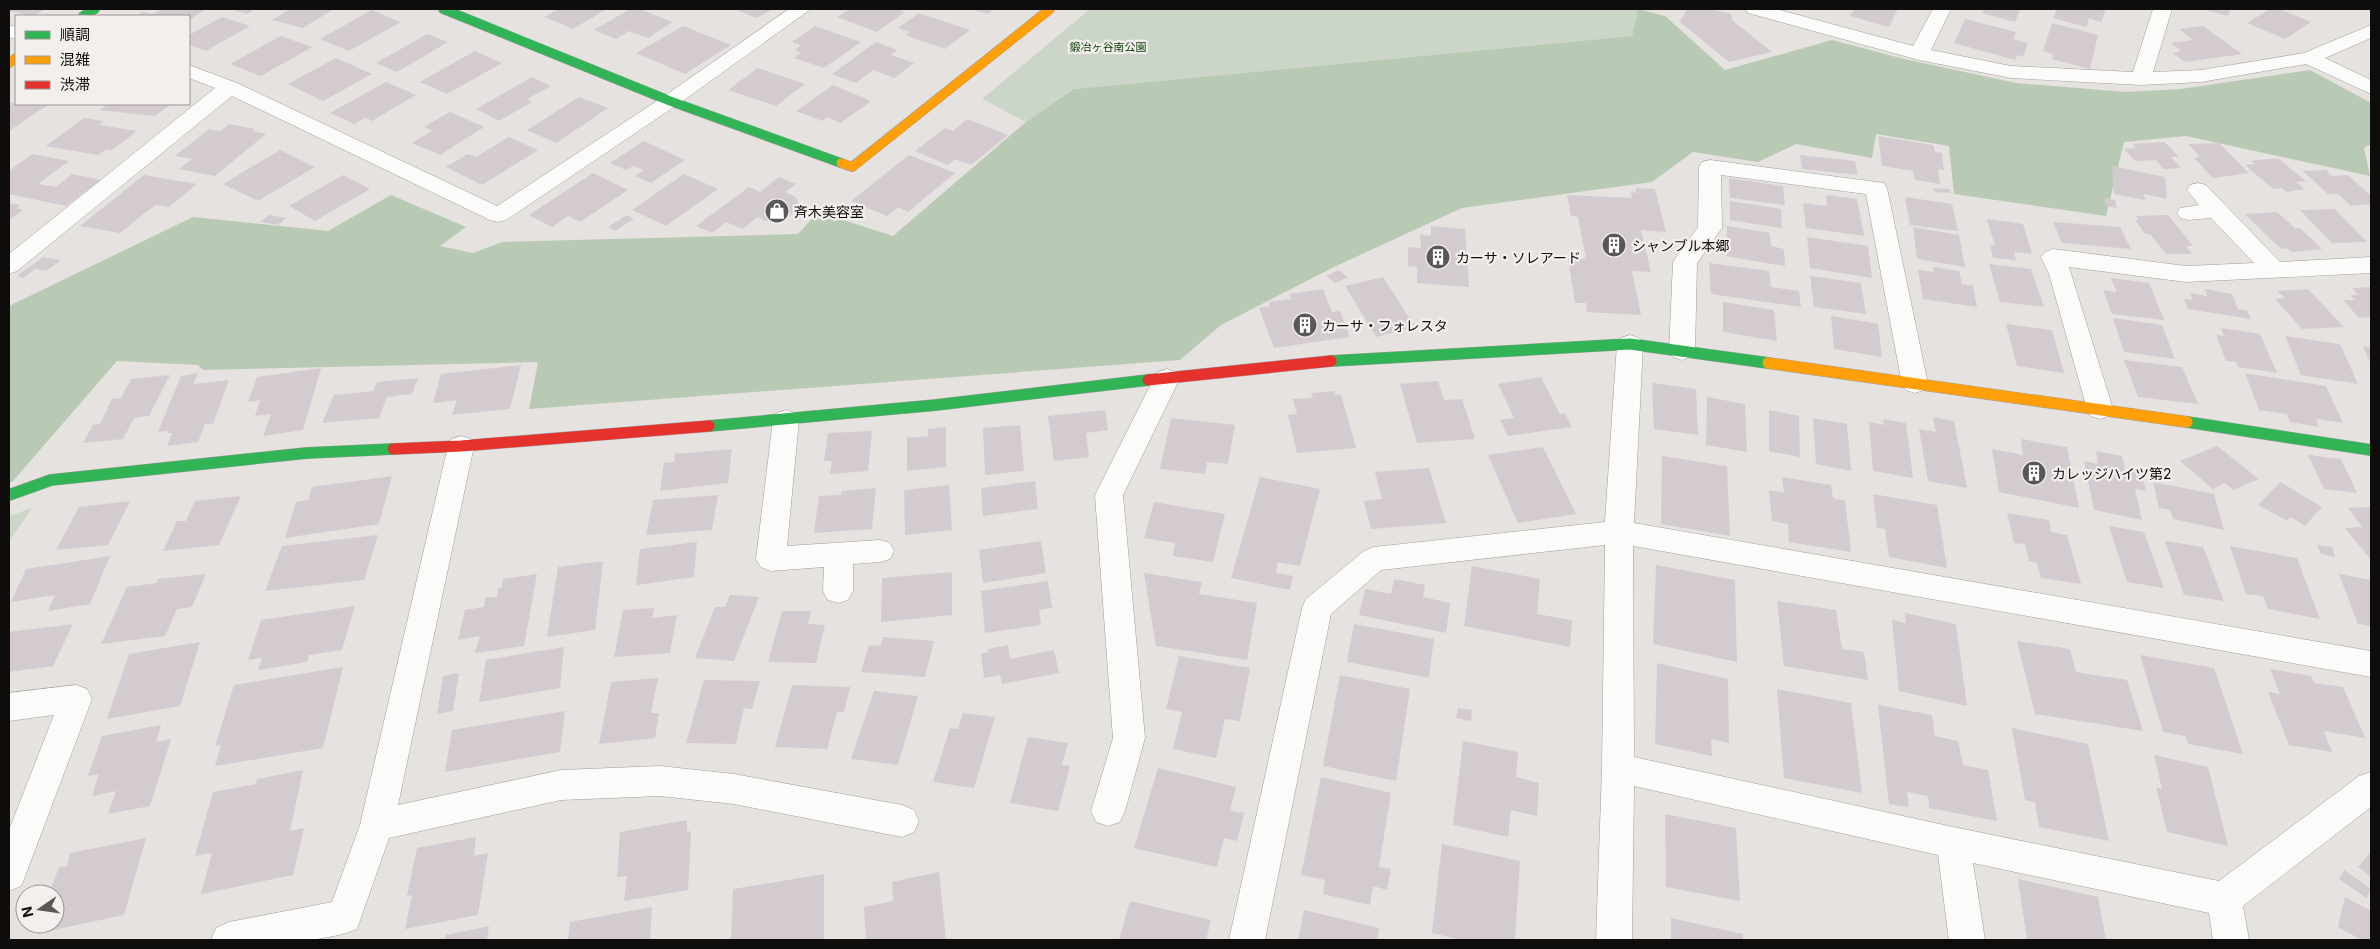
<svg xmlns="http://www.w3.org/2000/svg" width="2380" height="949" font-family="Inter,'Noto Sans JP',sans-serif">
<rect width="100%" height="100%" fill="#e5e2e0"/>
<g fill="#ccd6c8">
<polygon points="1090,9 1638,9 1632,36 1074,89 1026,122 982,99"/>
<polygon points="32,508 9,541 9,516"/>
</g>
<polygon fill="#b9cab4" points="1638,9 1665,16 1725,70 1832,40 1904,59 2016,83 2126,92 2181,89 2310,70 2371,103 2371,144 2364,148 2370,176 2186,136 2124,142 2106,216 1954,194 1949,146 1876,134 1872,158 1796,144 1758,162 1693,152 1652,182 1462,208 1334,267 1221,325 1180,360 529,409 538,362 203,370 198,365 117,361 13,481 9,483 9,306 193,217 328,231 391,195 466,227 440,246 473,253 502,242 798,234 818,212 893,236 1026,122 1074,89 1632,36"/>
<g fill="#d4cbd1">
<polygon points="9,9 45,9 34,16 9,11"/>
<polygon points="162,9 206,9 189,20 189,16 137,16 143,12 153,14"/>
<polygon points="230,9 255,9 247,14"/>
<polygon points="290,9 334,9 303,28 272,20"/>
<polygon points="559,9 607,9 573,29 544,17"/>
<polygon points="630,9 639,9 673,22 648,38 629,31 616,39 594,30"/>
<polygon points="734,9 773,9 757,18"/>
<polygon points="850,9 896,9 905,12 877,32 837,17"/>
<polygon points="971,9 995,9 988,14"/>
<polygon points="1687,9 1709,9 1731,14 1733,21 1772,52 1729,62 1680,22"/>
<polygon points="1854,9 1898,9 1889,27 1850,16"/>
<polygon points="1984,9 2020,9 2015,22 1982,13"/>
<polygon points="2057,9 2106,9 2101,22 2089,18 2086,27 2053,18"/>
<polygon points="2201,9 2230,9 2228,16"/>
<polygon points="2270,9 2279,9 2311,22 2285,39 2247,23"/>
<polygon points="372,10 401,22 349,51 320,39"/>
<polygon points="919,13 970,30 945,49 905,35 910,32 898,28"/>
<polygon points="222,17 250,26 206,51 189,45 191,39 189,35"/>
<polygon points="1965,19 2016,32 2013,39 2028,43 2023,57 2017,55 2015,60 1954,43"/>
<polygon points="2052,23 2098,35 2090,69 2052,59 2053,54 2043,51"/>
<polygon points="683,26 731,45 685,74 636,53"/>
<polygon points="815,26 861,42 824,68 794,58 801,52 795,50 801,45 792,42"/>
<polygon points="2203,26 2242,54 2185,62 2173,53 2181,51 2171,43 2193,40 2179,29"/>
<polygon points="427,34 448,42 397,72 376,63"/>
<polygon points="281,36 312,47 261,76 230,64"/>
<polygon points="876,42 897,50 891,55 914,63 894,78 873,70 856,83 832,74"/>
<polygon points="475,51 502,63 447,94 420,82"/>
<polygon points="336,58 372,74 323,101 288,84"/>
<polygon points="758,68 805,84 776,106 728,90"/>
<polygon points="532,77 551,86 527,99 532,102 499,121 476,109"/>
<polygon points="386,82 416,95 372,121 365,118 354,124 330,113"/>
<polygon points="833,85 871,101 840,123 827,117 822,121 796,111"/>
<polygon points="579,97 608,108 556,143 527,130"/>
<polygon points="9,102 16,104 49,104 9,131"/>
<polygon points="108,104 171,104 155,116 99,110"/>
<polygon points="450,112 484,127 440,155 412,143 432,131 424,127"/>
<polygon points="84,118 104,121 99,125 137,131 112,150 107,149 98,155 46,146"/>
<polygon points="967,119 1008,135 971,165 955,159 948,165 915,151 945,128 953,131"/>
<polygon points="229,124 255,129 252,131 266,134 215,176 179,169 192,159 175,156 209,129 221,131"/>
<polygon points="1878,136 1933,145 1935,152 1942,153 1944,170 1938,169 1940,184 1915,180 1913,171 1882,166"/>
<polygon points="509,137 538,150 482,185 446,167 468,154 476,157"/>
<polygon points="644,141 685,160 651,183 635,176 644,170 633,166 626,170 610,163"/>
<polygon points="2165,142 2179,157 2171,157 2181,168 2163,169 2156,160 2135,161 2124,149 2136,148 2132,144"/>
<polygon points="2219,143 2249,173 2213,178 2194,158 2200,157 2188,144"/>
<polygon points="280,150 315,167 258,201 223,184"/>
<polygon points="32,154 69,161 38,184 56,187 72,174 101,180 66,206 9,194 9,171"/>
<polygon points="909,155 955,173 908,212 898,207 887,216 851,201"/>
<polygon points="1800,155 1855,161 1858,175 1802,169"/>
<polygon points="2268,159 2279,159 2306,181 2296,182 2305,189 2286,192 2282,188 2273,189 2245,165 2255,164 2251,161"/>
<polygon points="2112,166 2165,177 2167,199 2144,194 2145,200 2114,194"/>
<polygon points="2326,170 2332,176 2348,175 2371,196 2371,204 2351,206 2338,194 2328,194 2303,171"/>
<polygon points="593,173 628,190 580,222 568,216 552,227 529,215"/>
<polygon points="684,174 718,189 666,226 632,210"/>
<polygon points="144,175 197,184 169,207 155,205 120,233 80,226"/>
<polygon points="343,175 370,189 315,221 289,206"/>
<polygon points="779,177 796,184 785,192 796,197 800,207 787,218 765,221 758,217 743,229 726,222 712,233 696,226 749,187 760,192"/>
<polygon points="1729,178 1783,186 1785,205 1730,198"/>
<polygon points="1636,188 1655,189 1666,232 1641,230 1651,272 1632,271 1641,315 1587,312 1586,303 1575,303 1568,258 1586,259 1578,217 1571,216 1567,195 1632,198 1631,192 1636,193"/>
<polygon points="1933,188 1949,189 1951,193 1935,192"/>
<polygon points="1826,195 1857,199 1864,236 1806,228 1803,203 1827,206"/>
<polygon points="1905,197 1952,204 1958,231 1910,225"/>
<polygon points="2104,198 2115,200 2117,208 2106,206"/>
<polygon points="1730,201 1781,209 1782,228 1730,220"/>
<polygon points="9,203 21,205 16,208 23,210 9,220"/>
<polygon points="2335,209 2367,242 2332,243 2300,210"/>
<polygon points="2277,212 2295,228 2300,228 2322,249 2292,252 2287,248 2281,249 2245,214"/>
<polygon points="269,215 286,218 278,225 260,222"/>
<polygon points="627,215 634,219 615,231 608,227"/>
<polygon points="2168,215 2193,246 2186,246 2192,254 2166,254 2150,234 2145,234 2135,220 2139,220 2136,216"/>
<polygon points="1987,219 2023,224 2032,254 2014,252 2016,260 1993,258 1990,245 1995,246"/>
<polygon points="2053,222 2120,227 2131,249 2062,243"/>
<polygon points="1431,226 1465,229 1469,287 1417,283 1417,267 1408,266 1408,247 1421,248 1420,235 1431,236"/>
<polygon points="1727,226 1770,233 1771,246 1784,249 1785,266 1726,256"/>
<polygon points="1913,227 1959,235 1965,267 1917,259"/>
<polygon points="1807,237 1868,246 1872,278 1810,268"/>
<polygon points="43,257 61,260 46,271 35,269 23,278 17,276"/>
<polygon points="1709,263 1769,271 1771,287 1799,291 1801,307 1711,294"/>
<polygon points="1989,264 2031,269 2044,307 2000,302"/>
<polygon points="1933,267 1959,271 1962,284 1973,286 1977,307 1923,299 1918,270 1934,272"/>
<polygon points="1338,270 1348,277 1335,283 1326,276"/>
<polygon points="1810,276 1861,283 1866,314 1814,307"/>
<polygon points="1383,277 1415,327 1376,337 1345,286"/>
<polygon points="2111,278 2149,283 2164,320 2112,314 2103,290 2117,292"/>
<polygon points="2371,287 2371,317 2359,318 2343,300 2355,300 2350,295 2358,295 2352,288"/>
<polygon points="1323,289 1332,312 1340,311 1350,337 1274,348 1259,308 1270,306 1269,302 1292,299 1289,294"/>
<polygon points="2205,289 2232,294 2238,309 2247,310 2251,319 2188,309 2184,299 2193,300 2190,293 2207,296"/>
<polygon points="2308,289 2344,327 2302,329 2275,299 2285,298 2277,291"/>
<polygon points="1723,302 1774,310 1777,341 1723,332"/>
<polygon points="1831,316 1878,324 1882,357 1834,349"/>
<polygon points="2113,318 2162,325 2175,359 2124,352"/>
<polygon points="2006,324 2052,330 2064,373 2017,366"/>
<polygon points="2221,328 2260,334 2277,373 2238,367 2236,362 2226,361 2216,335 2224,336"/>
<polygon points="2285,336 2340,344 2358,384 2301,375"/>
<polygon points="2363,346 2371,348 2371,364"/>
<polygon points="2124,360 2182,367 2198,404 2138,397"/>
<polygon points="521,365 510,409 452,415 457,400 433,403 441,374"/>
<polygon points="321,368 303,430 263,436 271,414 255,416 260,400 248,402 257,377"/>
<polygon points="198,373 193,384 229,380 213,424 205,424 198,442 167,446 172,433 167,433 168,431 158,432 181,376"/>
<polygon points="2245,373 2326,386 2343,423 2316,419 2319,427 2290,422 2287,414 2259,410"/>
<polygon points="170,375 149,416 134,418 123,439 83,443 93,425 100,424 112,399 121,398 131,379"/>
<polygon points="1541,377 1560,414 1565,413 1572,427 1508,436 1500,420 1514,418 1498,384"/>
<polygon points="418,378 412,394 387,397 379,418 322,423 334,395 373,391 377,382"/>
<polygon points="1438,381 1444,400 1462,399 1475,439 1417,443 1400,384"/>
<polygon points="1652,383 1696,389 1698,435 1654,429"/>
<polygon points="1334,391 1336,395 1341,394 1356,448 1297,453 1288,415 1297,414 1293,399 1313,398 1311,393"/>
<polygon points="1707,397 1745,404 1747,452 1706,445"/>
<polygon points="1105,410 1108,430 1086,433 1089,457 1054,461 1048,416"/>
<polygon points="1769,410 1799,416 1800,457 1769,451"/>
<polygon points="1933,417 1954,421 1967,488 1928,481 1919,429 1936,432"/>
<polygon points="1171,418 1235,425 1228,464 1207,462 1205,474 1160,469"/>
<polygon points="1813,418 1847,424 1851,471 1816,464"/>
<polygon points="1883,419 1906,423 1913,478 1873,471 1869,422 1884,425"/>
<polygon points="1020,425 1024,471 985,475 983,428"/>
<polygon points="946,427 946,467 907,471 907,438 928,436 928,429"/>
<polygon points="872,431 868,471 830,474 832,461 824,461 828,433"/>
<polygon points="2021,439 2067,447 2079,508 1999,492 1992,449 2023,455"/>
<polygon points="2217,446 2259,479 2233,490 2225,483 2213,489 2180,461"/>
<polygon points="1543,447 1576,514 1518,523 1488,455"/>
<polygon points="732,449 728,483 660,491 664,463 674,462 675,454"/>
<polygon points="2096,451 2122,456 2125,470 2141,473 2146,491 2135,489 2142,520 2094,510 2084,461 2098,464"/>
<polygon points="2308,455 2341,459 2357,493 2324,489"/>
<polygon points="1662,456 1727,466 1730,536 1661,524"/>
<polygon points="1429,468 1446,523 1371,529 1364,501 1382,499 1375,472"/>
<polygon points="392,476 379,524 285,538 296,502 308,500 312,487"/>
<polygon points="1260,477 1320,489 1300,566 1278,562 1276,573 1293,576 1290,590 1231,578"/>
<polygon points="1782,477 1831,485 1833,498 1845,501 1851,552 1789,542 1788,524 1772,521 1769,490 1784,493"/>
<polygon points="1035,481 1038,509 983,516 981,488"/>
<polygon points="2153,482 2214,494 2224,530 2173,519 2170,510 2159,508"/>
<polygon points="2280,482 2322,507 2305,526 2291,517 2287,521 2258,505"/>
<polygon points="949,485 952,530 905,535 904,490"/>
<polygon points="876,488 872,529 814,533 819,496 841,495 841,491"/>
<polygon points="1873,494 1937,505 1947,568 1889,557 1885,529 1877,528"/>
<polygon points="718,495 712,530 646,535 653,500"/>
<polygon points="241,496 219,545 163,551 177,521 186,521 195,501"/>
<polygon points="130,501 108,545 56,550 79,507"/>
<polygon points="1154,502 1225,514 1213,562 1173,556 1175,543 1144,538"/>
<polygon points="2371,507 2371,560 2345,528 2362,527 2348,508"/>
<polygon points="2007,513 2049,520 2051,532 2067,535 2081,584 2041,578 2037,563 2029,561 2025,544 2014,543"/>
<polygon points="2109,526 2144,532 2164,588 2127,582"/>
<polygon points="378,535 364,580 265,591 282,546"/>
<polygon points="1041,541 1046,573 983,583 979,550"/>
<polygon points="2165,541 2203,547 2224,601 2184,595"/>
<polygon points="697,542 694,577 636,585 640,549"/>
<polygon points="2317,545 2332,547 2335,557 2321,554"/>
<polygon points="2230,546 2297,558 2320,619 2268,609 2263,596 2246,594"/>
<polygon points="110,556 90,604 48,611 55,595 11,602 26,569"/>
<polygon points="603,561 595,630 547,637 558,567"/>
<polygon points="1656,565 1735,580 1737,662 1653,644"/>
<polygon points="1472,566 1540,579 1537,614 1572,620 1570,647 1464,626"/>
<polygon points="952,572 952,615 881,622 882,578"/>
<polygon points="1144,573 1202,582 1199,594 1257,603 1247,660 1156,646"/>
<polygon points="206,574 192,607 177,609 165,636 101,644 127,587 157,583 158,579"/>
<polygon points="537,574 524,646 475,653 480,636 458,640 465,610 484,607 485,598 497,597 498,588 501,588 503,579"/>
<polygon points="2339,574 2371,580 2371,626 2358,624"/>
<polygon points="1394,579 1425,585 1423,597 1450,603 1446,633 1359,615 1365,589 1391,594"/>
<polygon points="1048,581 1052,608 1039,610 1041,625 985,633 981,591"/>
<polygon points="730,595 759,597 734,661 695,658 715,607 725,607"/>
<polygon points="1777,601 1836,610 1842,649 1864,652 1868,680 1784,666"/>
<polygon points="355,606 342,650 309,655 307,662 258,670 262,658 248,660 261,620"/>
<polygon points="654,608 652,618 677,615 670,653 614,657 623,610"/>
<polygon points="782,611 811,611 808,624 825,625 816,663 768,662"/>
<polygon points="1905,613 1956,624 1967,706 1899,691 1892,620 1906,623"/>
<polygon points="73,624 53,666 9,672 9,632"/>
<polygon points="1354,624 1434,639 1429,678 1347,662"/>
<polygon points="883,637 934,641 925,677 861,672 869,645 880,646"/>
<polygon points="2017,641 2070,649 2076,672 2127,680 2143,731 2035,714"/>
<polygon points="200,642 180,706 107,719 129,654"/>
<polygon points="1008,645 1010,659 1054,650 1059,673 1002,684 1000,675 984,678 981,654 989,652 988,649"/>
<polygon points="564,647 560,688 479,702 486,660"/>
<polygon points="2140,655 2214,668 2243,754 2188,744 2185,736 2163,732"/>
<polygon points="1179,656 1250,668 1240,721 1225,719 1216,758 1173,749 1182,712 1166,709"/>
<polygon points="1657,663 1728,679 1729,743 1711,739 1712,756 1655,744"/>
<polygon points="343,667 323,748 215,766 221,745 215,746 234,685"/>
<polygon points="2270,669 2311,676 2314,683 2343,687 2365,738 2324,731 2332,752 2289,745 2268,692 2280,694"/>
<polygon points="459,673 453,711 437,714 443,676"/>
<polygon points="1340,675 1410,689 1396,781 1323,766"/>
<polygon points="658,678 651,713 659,713 655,738 599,744 611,682"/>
<polygon points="704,680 760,681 752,709 744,708 736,744 686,743"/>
<polygon points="792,685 850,687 844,712 837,712 827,749 775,747"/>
<polygon points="1777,689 1851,703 1862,793 1784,778"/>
<polygon points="874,691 918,696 898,765 851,759"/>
<polygon points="1878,705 1932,715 1935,736 1958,741 1963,765 1988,770 1997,821 1929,808 1928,796 1907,792 1909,807 1889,804"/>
<polygon points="1458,708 1472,710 1471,721 1456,718"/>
<polygon points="565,711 560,752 445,772 452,730"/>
<polygon points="963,713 995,717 974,788 933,782 950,728 958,729"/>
<polygon points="161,725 156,742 171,739 150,806 108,814 116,791 92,796 99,774 88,776 102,736"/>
<polygon points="2012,728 2088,744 2109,841 2039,827 2035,802 2025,800"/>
<polygon points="1028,737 1068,743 1062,765 1070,766 1058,811 1010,803"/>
<polygon points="1463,741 1518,752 1516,777 1539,783 1537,816 1511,810 1508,837 1453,825"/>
<polygon points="2154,755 2208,767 2228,846 2167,832 2156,787 2162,789"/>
<polygon points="1158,768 1236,787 1230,811 1244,813 1237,841 1224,838 1217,867 1134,848"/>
<polygon points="303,770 290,831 304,828 293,875 201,894 212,853 195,856 213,792 256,784 257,779"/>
<polygon points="1321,777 1391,793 1379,867 1391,869 1387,890 1373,886 1370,905 1323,894 1325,880 1301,875"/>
<polygon points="1665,814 1736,828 1740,901 1666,887"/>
<polygon points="687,820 687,832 691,831 688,890 624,901 627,876 617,877 620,832"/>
<polygon points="476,837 474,856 488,853 478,915 405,929 412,895 407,896 417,848"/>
<polygon points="146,838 124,915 48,931 50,924 55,924 55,907 59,893 49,894 59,867 67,866 70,853"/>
<polygon points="1442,844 1520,861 1515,940 1461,940 1432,933"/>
<polygon points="2371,852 2371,877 2358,867"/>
<polygon points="2344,870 2371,889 2366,898 2339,879"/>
<polygon points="939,872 946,940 866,940 864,907 893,901 892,882"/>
<polygon points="824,874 824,940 731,940 733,889"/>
<polygon points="2018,879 2098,897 2106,940 2027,940"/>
<polygon points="2345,897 2371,911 2371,940 2357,940 2358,938 2338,927"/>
<polygon points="1130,901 1211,920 1206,940 1119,940"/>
<polygon points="652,907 650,940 568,940 570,922"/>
<polygon points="1304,910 1379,928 1377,940 1298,940"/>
<polygon points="1671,918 1743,934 1743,940 1671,940"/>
<polygon points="489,926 487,940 445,940 446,935"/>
</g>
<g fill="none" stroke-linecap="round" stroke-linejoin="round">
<defs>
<g id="street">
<polygon points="789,9 811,9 677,105 506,220 498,222 490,220 232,96 17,271 9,274 9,254 215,88 189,78 189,65 237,83 497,206 663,97"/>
<polygon points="1745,9 1776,9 1913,46 1933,9 1951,9 1931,50 2011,66 2133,72 2153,9 2172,9 2153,72 2201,70 2304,53 2371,25 2371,38 2325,58 2371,80 2371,94 2306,64 2201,82 2141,85 2011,78 1919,60 1748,13"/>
<polygon points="9,25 16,27 16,39 9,37"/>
<polygon points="1710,160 1884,183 1887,188 1928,384 1924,390 1915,393 1906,390 1902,384 1866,194 1721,175 1722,228 1697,263 1695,351 1691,357 1682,360 1673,357 1669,351 1673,262 1698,227 1699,167 1702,162"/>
<polygon points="2198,183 2206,185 2280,262 2371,257 2371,273 2186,282 2069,267 2113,409 2109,416 2100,419 2091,416 2087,409 2049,274 2041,257 2045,252 2053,249 2186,266 2254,263 2211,218 2188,220 2180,218 2177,213 2180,208 2199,205 2187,190 2190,185"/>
<polygon points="1630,335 1639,338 1643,344 1634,523 2371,651 2371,677 1633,546 1634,757 1953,827 2219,881 2359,776 2371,772 2371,807 2243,906 2249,940 2213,940 2209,913 1973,863 1985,940 1949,940 1938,855 1634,786 1632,940 1596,940 1602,768 1605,545 1381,570 1331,614 1265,940 1229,940 1302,608 1306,599 1364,551 1374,547 1605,522 1617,344 1621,338"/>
<polygon points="1167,369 1176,372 1180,378 1123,495 1145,738 1125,811 1120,822 1108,826 1096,822 1091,811 1113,738 1095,495 1154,378 1158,372"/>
<polygon points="786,410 795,413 799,420 787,546 880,540 890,543 894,551 890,559 880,562 853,564 853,591 848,600 838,603 828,600 823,591 824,567 771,571 761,567 756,559 773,420 777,413"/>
<path d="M461,436L471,439L474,446L398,805L561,770L660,766L734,774L902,805L914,810L919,821L914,832L902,837L734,804L660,796L561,800L389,838L357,929C312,947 259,940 211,940L216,928L229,922L332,902L360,825L448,446L451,439Z"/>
<polygon points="76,685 87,689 92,699 26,874 21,886 9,891 9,830 54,715 9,721 9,693"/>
</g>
<g id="fast-far1">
<polyline points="443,9 670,101 841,163"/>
<polyline points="83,16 95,9"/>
</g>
<g id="fast">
<polyline points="1331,361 1630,344 1768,363"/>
<polyline points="2187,422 2371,450"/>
<polyline points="709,426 936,405 1148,380"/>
<polyline points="9,495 51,480 307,453 393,449"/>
</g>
<g id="slow-far1">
<polyline points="9,63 16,58"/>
<polyline points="841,163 852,167 1050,9"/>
</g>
<polyline id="slow" points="1768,363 2187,422"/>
<g id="jam">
<polyline points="1148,380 1331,361"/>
<polyline points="393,449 461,446 709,426"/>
</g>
</defs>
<use href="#street" stroke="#a09e9c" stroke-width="1"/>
<use href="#fast-far1" stroke="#a09e9c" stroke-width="10"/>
<use href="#fast" stroke="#a09e9c" stroke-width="12"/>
<use href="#slow-far1" stroke="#a09e9c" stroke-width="10"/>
<use href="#slow" stroke="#a09e9c" stroke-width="12"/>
<use href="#jam" stroke="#a09e9c" stroke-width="12"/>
<use href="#street" fill="#fbfbfa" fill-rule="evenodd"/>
<use href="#fast-far1" stroke="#30b455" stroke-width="9"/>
<use href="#fast" stroke="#30b455" stroke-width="11"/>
<use href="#slow-far1" stroke="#ff9f0a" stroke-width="9"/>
<use href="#slow" stroke="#ff9f0a" stroke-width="11"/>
<use href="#jam" stroke="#e5322d" stroke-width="11"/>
</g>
<defs>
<symbol id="shop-disc" viewBox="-11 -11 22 22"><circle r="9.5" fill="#5a5856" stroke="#f3efed"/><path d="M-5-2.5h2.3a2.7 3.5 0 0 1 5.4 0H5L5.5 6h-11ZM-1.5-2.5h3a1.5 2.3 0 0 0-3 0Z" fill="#fff"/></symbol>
<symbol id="building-disc" viewBox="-11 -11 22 22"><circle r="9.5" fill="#5a5856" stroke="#f3efed"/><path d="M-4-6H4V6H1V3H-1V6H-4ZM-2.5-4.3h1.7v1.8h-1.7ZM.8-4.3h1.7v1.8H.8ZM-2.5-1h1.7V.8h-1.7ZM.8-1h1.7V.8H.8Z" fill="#fff"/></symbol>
</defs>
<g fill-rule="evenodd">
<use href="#shop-disc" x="763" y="197" width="28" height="28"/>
<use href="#building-disc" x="1600" y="231" width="28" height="28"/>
<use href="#building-disc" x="1424" y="243" width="28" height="28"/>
<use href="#building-disc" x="1291" y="311" width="28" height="28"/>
<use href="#building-disc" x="2020" y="459" width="28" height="28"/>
</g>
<g text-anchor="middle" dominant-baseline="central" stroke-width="4.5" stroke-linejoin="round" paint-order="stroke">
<g font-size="11" fill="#093a03" stroke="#f3efed">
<text x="1108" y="47">鍛冶ヶ谷南公園</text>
</g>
<g font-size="14" fill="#0f0d0c" stroke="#f3efed" text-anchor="start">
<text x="794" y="211">斉木美容室</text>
<text x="1632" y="245">シャンブル本郷</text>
<text x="1456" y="257">カーサ・ソレアード</text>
<text x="1322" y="325">カーサ・フォレスタ</text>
<text x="2052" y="473">カレッジハイツ第2</text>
</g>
</g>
<rect width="2380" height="949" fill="none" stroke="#0f0d0c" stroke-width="20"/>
<rect x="15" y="15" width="175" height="90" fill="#f3efed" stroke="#989593"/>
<rect x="25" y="31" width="25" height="8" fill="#30b455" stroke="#989593"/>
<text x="60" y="40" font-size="15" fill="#0f0d0c">順調</text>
<rect x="25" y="56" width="25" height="8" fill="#ff9f0a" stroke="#989593"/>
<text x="60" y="65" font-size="15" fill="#0f0d0c">混雑</text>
<rect x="25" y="81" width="25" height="8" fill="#e5322d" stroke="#989593"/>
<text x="60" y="90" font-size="15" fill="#0f0d0c">渋滞</text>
<g transform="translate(40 909) rotate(257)"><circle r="24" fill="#f3efed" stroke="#989593"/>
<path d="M0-4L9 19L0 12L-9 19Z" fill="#5a5856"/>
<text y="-8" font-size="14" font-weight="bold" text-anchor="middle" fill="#0f0d0c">N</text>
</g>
</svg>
